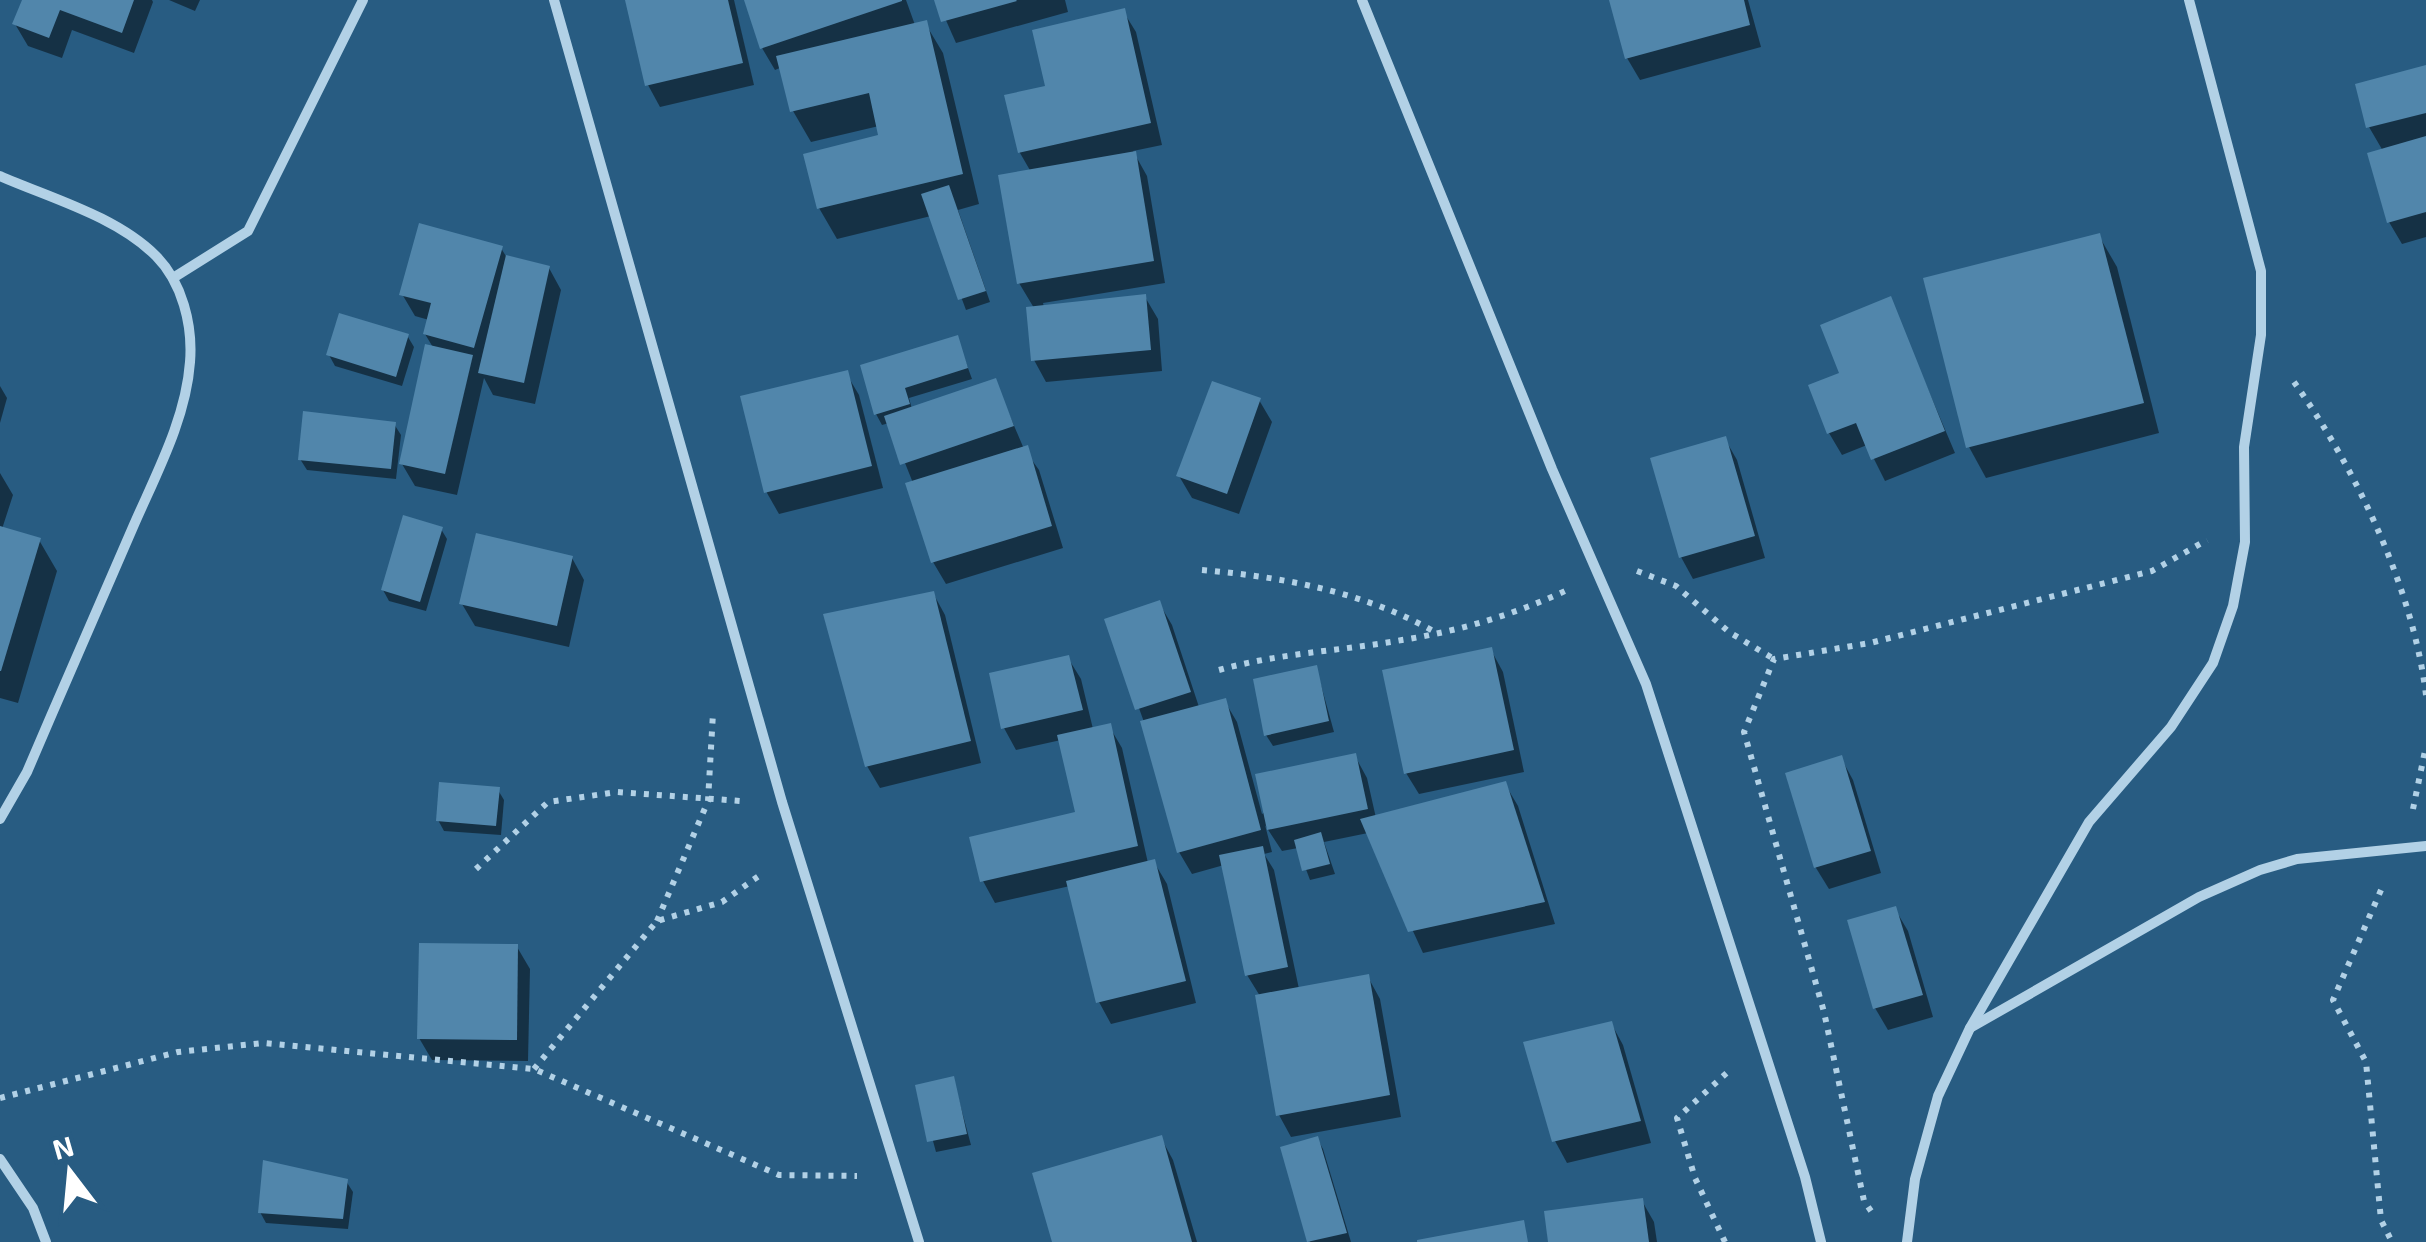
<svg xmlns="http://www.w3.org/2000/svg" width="2426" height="1242" font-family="'Exo 2',sans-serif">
<rect width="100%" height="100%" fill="#285c82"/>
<g fill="#0007">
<polygon points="24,0 152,0 153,2 134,53 72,30 62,58 28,46 15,24"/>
<polygon points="169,0 200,0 195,11"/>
<polygon points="627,0 734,0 754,85 660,107 648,85"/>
<polygon points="746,0 906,0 915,25 925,23 943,53 979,204 958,210 990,302 966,310 931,216 837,239 819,208 881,137 879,126 811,142 793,111 782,67 775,70 762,48"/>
<polygon points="937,0 1065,0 1068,12 956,43"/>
<polygon points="1611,0 1748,0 1761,47 1640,80 1627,58"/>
<polygon points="1123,11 1136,32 1162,145 1133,151 1147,176 1165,283 1043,303 1044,307 1145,297 1158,319 1162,371 1046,382 1034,360 1034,308 1019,283 1031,172 1020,153 1007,97 1048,87"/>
<polygon points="2426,68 2426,237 2402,244 2389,222 2383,151 2369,127 2358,86"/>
<polygon points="2099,236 2117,267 2159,433 1986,478 1969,447"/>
<polygon points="501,248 507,258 549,268 561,290 535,404 493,395 484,378 457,495 415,486 402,464 434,349 425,334 429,320 415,316 402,294"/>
<polygon points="1890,300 1955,453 1885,481 1867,445 1842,455 1829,433 1842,374"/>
<polygon points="408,337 414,347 402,386 335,366 329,355"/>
<polygon points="957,338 972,379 909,398 912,409 995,381 1024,449 1039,470 1063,548 946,584 933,562 913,483 889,423 882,425 876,414"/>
<polygon points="846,373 859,395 883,488 779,514 767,493 743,398"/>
<polygon points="0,386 7,398 0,423"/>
<polygon points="1259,400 1272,422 1239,514 1192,498 1179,476"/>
<polygon points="394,424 401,435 396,479 307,470 300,459"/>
<polygon points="1725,439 1737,460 1765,558 1693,579 1681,557"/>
<polygon points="0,473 13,495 2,529 39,540 57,571 18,703 0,698"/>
<polygon points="441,529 447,539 426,611 389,601 383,590"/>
<polygon points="572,558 584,580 569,647 475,626 462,604"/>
<polygon points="933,593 945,615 981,763 880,788 867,766"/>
<polygon points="1159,603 1172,625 1199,707 1224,700 1237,722 1262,814 1355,756 1367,778 1376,818 1505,784 1518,806 1555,924 1423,953 1368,833 1324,842 1335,874 1310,880 1298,848 1282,851 1265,825 1272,852 1264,854 1274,870 1299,989 1368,977 1380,999 1401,1117 1291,1137 1279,1115 1260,996 1247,975 1224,865 1192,874 1179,852 1144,722 1107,620"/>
<polygon points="1491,650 1503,672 1524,772 1419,794 1406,773"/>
<polygon points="1068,658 1081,679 1093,729 1109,726 1122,748 1148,863 1154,862 1167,884 1196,1003 1111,1024 1099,1002 1070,886 995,903 983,881 1078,814 1061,740 1016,750 1004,728"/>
<polygon points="1316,667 1334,732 1273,746 1266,735"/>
<polygon points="1841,758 1853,780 1881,873 1829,889 1816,868 1788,774"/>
<polygon points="498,790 504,800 501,835 444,831 438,820"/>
<polygon points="1895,909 1908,931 1933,1017 1888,1030 1875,1008"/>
<polygon points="517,947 530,969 528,1061 432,1060 419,1038"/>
<polygon points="1611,1023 1623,1045 1651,1143 1567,1163 1555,1141"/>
<polygon points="953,1078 971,1145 936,1152 918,1086"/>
<polygon points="1161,1138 1173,1160 1197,1242 1054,1242"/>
<polygon points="1317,1138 1323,1149 1351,1242 1310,1242 1283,1148"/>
<polygon points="346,1181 353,1192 348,1229 266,1223 260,1212"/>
<polygon points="1642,1201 1654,1222 1657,1242 1551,1242"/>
</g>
<g fill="#5186ab">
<polygon points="22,0 134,0 122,33 60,10 49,38 12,24"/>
<polygon points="625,0 728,0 743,63 645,86"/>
<polygon points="744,0 902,0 902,1 760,49"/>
<polygon points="934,0 1016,0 1017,1 941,22"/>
<polygon points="1609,0 1744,0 1750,25 1625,59"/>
<polygon points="1125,8 1151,123 1018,153 1004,95 1045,86 1032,30"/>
<polygon points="927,20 963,174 817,209 803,154 878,135 869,93 790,112 776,56"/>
<polygon points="2426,65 2426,113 2366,128 2355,84"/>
<polygon points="2426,136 2426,212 2387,223 2367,153"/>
<polygon points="1136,151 1154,261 1017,284 998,175"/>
<polygon points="949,185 986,291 958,300 921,194"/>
<polygon points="419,223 503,246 474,348 423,334 431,303 399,295"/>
<polygon points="2100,233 2144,403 1966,448 1923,278"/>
<polygon points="506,255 550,266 524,383 478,373"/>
<polygon points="1146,294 1151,350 1031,361 1026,307"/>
<polygon points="1891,296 1945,431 1871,460 1856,423 1827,434 1808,385 1839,373 1820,325"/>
<polygon points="339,313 409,334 396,377 326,355"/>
<polygon points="958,335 968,368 905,388 910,404 874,415 860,365"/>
<polygon points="425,344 473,355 445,474 399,464"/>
<polygon points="848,370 872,466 764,493 740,396"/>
<polygon points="996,378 1014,426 900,465 884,416"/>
<polygon points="1212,381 1261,398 1227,494 1176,476"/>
<polygon points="303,411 396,422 391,469 298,460"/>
<polygon points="1726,436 1755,536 1679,558 1650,458"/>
<polygon points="1028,445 1052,526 931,563 905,483"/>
<polygon points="403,515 443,527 420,602 381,590"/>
<polygon points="0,526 41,538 1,671 0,671"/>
<polygon points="476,533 573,556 557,626 459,604"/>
<polygon points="934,591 971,741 865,767 823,614"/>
<polygon points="1160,600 1191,692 1135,710 1104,619"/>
<polygon points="1492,647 1514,750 1404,774 1382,670"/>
<polygon points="1069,655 1083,710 1001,729 989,673"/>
<polygon points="1317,665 1329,721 1264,736 1253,679"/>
<polygon points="1226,698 1261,830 1177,853 1140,721"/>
<polygon points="1111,723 1138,846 980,882 969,837 1075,812 1057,735"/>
<polygon points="1356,753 1368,809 1267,830 1255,774"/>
<polygon points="1842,755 1871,851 1814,868 1785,773"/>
<polygon points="1506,781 1545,902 1408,932 1360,819"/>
<polygon points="439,782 500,787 496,826 436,821"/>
<polygon points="1321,832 1330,864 1302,871 1294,840"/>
<polygon points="1263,846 1288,967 1245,976 1219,855"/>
<polygon points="1155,859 1186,981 1096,1003 1066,881"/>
<polygon points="1896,906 1923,995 1873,1009 1847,920"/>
<polygon points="419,943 518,944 517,1040 417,1039"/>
<polygon points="1369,974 1390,1095 1276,1116 1255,995"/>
<polygon points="1612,1021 1641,1121 1552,1142 1523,1042"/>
<polygon points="954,1076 967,1134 927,1142 915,1085"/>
<polygon points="1162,1135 1192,1242 1052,1242 1032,1173"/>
<polygon points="1318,1136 1347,1233 1307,1242 1280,1147"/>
<polygon points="263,1160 348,1179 343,1219 258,1213"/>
<polygon points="1643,1198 1649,1242 1548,1242 1544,1211"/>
<polygon points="1524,1220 1528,1242 1417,1242 1417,1240"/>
</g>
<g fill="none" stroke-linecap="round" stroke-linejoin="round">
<g stroke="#b2d1e6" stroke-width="6" stroke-dasharray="5 8" stroke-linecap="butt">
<path d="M2294,382C2356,469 2413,588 2426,695"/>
<path d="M1202,570C1283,577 1364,592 1435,632"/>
<polyline points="1637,571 1676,586 1729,632 1774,659"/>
<path d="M1219,670C1279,653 1341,651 1402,640C1459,631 1513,615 1565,591"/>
<polyline points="2413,809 2426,746"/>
<polyline points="476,869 548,802 617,792 741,801"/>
<polyline points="2381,890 2333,1000 2366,1062 2381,1220 2392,1242"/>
<polyline points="657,921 708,801 713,713"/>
<polyline points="534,1069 657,921 722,902 763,873"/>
<polyline points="0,1098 178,1052 263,1043 534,1069 779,1175 857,1176"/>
<polyline points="1871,1211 1864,1201 1824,1012 1744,732 1774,659 1870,643 2152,571 2207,540"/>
<polyline points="1725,1242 1695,1178 1677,1118 1730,1070"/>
</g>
<g stroke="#b2d1e6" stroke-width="10">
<polyline points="554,0 782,802 919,1242"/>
<polyline points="1362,0 1552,469 1646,684 1805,1177 1821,1242"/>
<path d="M0,176C50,198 116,216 156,256C182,282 193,325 190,362C186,419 156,474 133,527C98,608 62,690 27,772L0,819"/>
<polyline points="173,278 248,231 363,0"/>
<polyline points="1970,1028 2199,897 2260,870 2297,859 2426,846"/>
<polyline points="0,1159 33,1208 46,1242"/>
<polyline points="1907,1242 1915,1179 1938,1096 1970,1028 2089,822 2171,727 2213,663 2233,606 2245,542 2244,447 2261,335 2261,271 2189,0"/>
</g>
</g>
<g transform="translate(70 1172) rotate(344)" stroke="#285c82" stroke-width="8" paint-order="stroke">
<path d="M0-8L18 38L0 25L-18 38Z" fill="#ffffff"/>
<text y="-15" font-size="28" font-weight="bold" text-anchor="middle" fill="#ffffff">N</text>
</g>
</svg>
